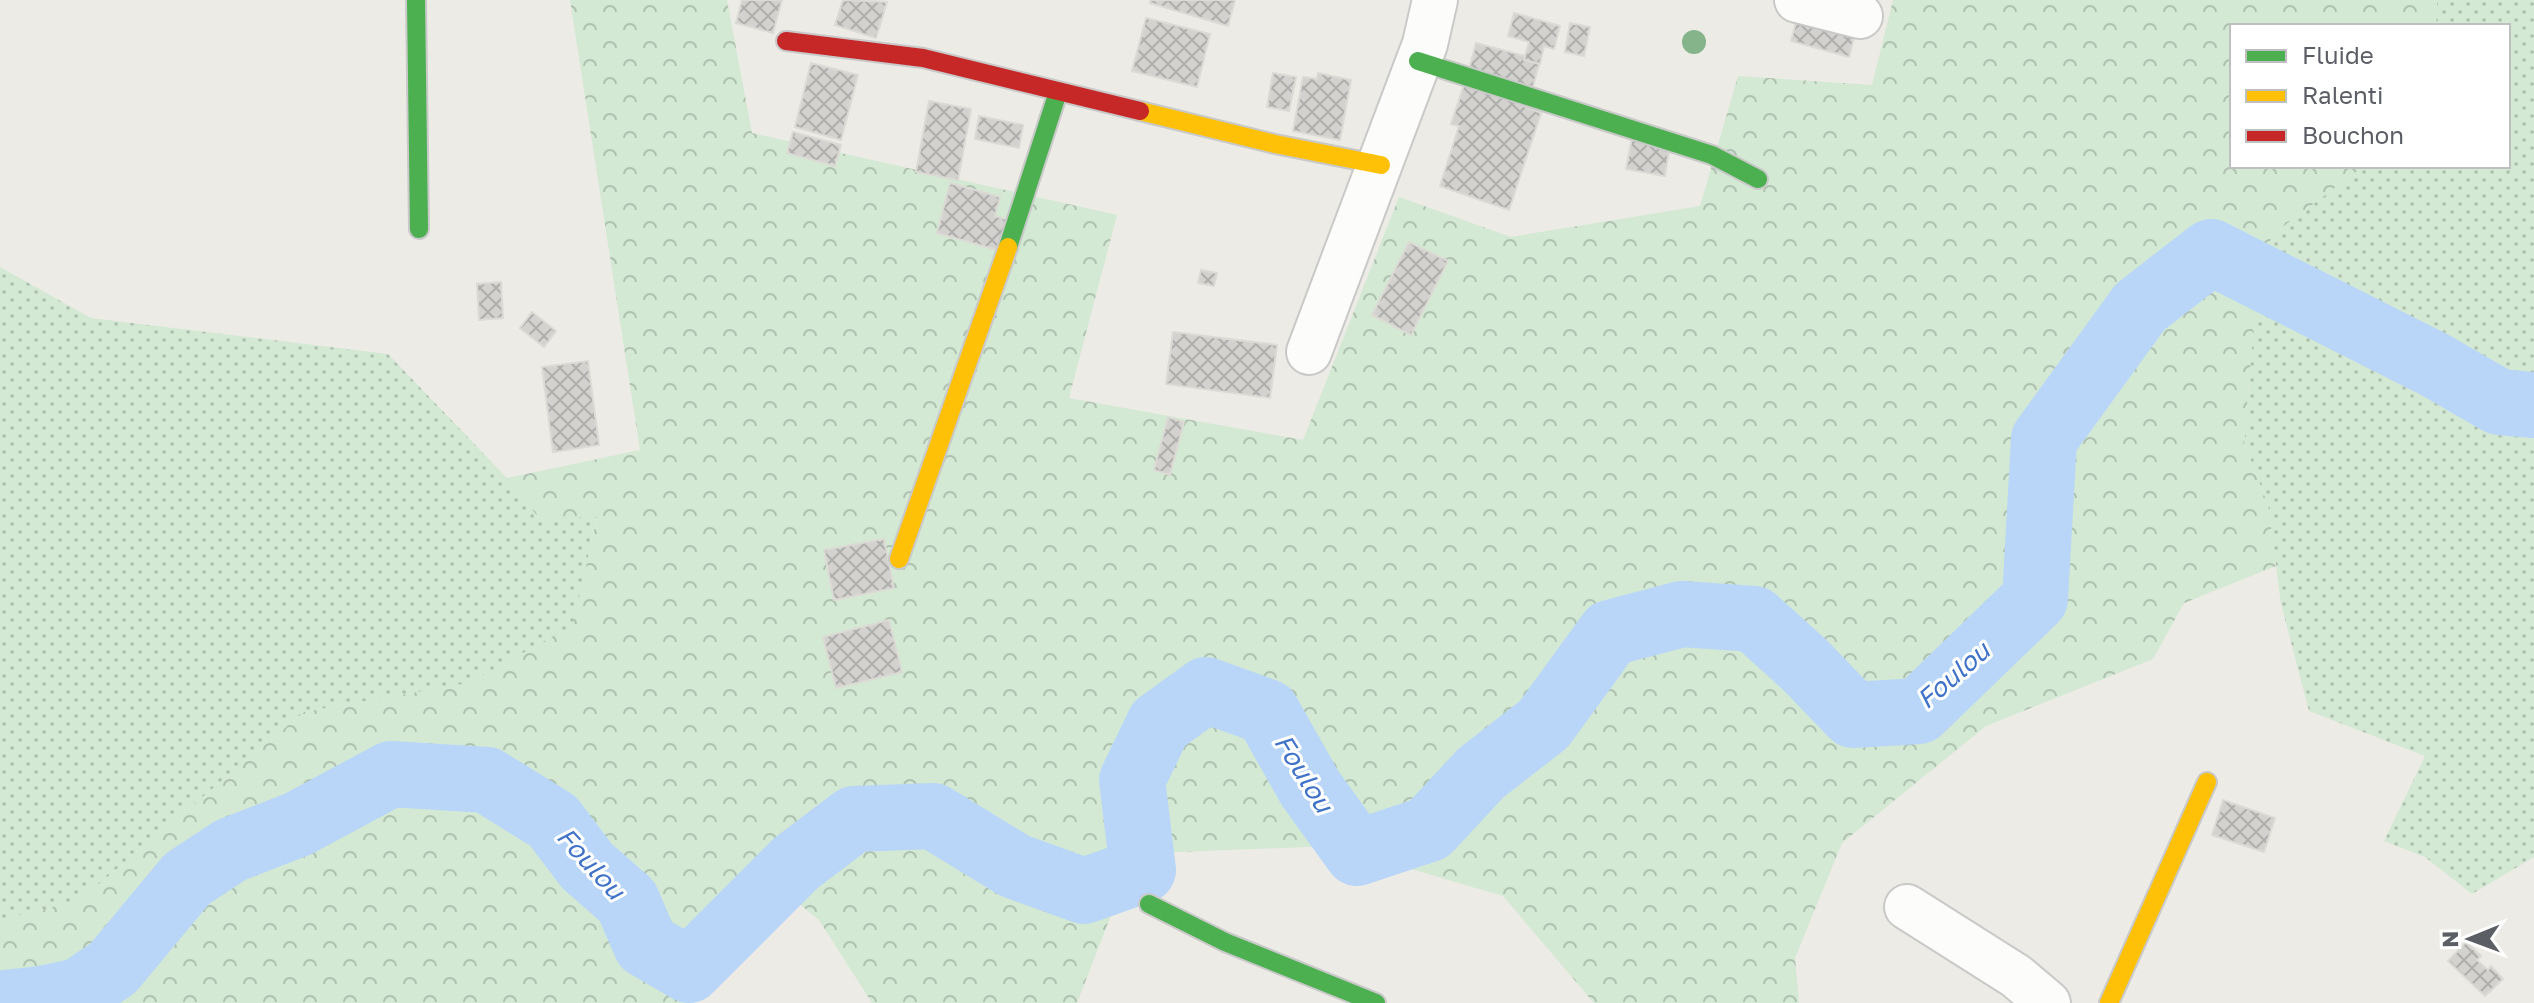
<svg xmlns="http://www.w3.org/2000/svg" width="2534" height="1003" font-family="'Golos Text',sans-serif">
<defs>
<pattern id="green-dots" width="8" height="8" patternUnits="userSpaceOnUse" patternTransform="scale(2)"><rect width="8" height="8" fill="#d3e9d3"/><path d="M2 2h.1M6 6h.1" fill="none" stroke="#aec0af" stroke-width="1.8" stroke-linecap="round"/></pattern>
<pattern id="forest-crowns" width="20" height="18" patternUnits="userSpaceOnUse" patternTransform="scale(2)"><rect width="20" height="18" fill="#d3e9d3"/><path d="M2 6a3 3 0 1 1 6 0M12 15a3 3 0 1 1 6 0" fill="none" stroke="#aec0af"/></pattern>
<pattern id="building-cross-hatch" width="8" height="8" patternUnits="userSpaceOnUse" patternTransform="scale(2)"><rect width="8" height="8" fill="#d3d2cf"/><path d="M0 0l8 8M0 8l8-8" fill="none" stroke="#aeaeac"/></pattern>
</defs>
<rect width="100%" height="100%" fill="#ecebe6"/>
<g fill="url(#green-dots)">
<polygon points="2437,0 2534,0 2534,857 2472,894 2425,857 2384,841 2425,756 2309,711 2281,604 2268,505 2244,443 2258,269 2273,234 2364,166 2508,166 2508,26 2436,26"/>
<polygon points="0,267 91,318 388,354 507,478 539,518 597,516 573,626 469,683 304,712 80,900 0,920"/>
</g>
<polygon fill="url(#forest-crowns)" points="570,0 727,0 752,133 1117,215 1069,398 1303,440 1399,197 1511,237 1700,206 1738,76 1872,85 1893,0 2437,0 2436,26 2232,26 2232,166 2364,166 2273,234 2258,269 2244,443 2268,505 2276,566 2184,603 2153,659 1986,726 1842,843 1795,958 1799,1003 1594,1003 1503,896 1333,846 1176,852 1125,879 1077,1003 872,1003 819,920 772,882 714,898 687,952 693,1003 0,1003 0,920 80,900 304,712 469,683 573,625 597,517 539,518 507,478 640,450"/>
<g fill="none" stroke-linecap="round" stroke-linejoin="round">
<polyline stroke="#b9d6f8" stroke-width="66" points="4,1003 41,999 79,991 113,968 187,879 231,850 298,824 391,774 487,780 553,821 587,866 627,901 646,945 689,970 796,863 854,819 933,816 1015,866 1084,891 1143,870 1132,780 1159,724 1206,690 1267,712 1310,788 1357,853 1429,829 1481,773 1544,724 1610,633 1682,614 1754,619 1806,666 1853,715 1919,711 2035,599 2044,439 2140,307 2211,252 2435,365 2499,402 2534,405"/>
</g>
<g fill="url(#building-cross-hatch)" stroke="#dcdad5" stroke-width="2">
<polygon points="742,0 782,0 773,33 736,23"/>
<polygon points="843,0 887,2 876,38 835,25"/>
<polygon points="1151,0 1235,0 1228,26 1150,3"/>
<polygon points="1802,0 1864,0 1849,57 1791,41"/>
<polygon points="1514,13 1560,26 1554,49 1544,46 1540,64 1524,60 1529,42 1508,36"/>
<polygon points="1146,18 1210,34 1197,87 1132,71"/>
<polygon points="1570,23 1590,27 1584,56 1565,52"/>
<polygon points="1476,43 1525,56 1524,60 1539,64 1533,87 1469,69"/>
<polygon points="811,63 858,75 841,140 795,127"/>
<polygon points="1273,73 1296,77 1289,111 1267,107"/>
<polygon points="1318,73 1351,80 1340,140 1293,131 1303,77 1317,79"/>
<polygon points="1465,82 1541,113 1509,210 1440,186 1459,126 1451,124"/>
<polygon points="929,101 971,109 958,180 916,172"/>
<polygon points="979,116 1023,125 1019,148 975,139"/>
<polygon points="793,132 841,145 835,166 787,153"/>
<polygon points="1632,138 1670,144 1665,176 1626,169"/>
<polygon points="950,183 1000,197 995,216 1013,221 1004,252 937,233"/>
<polygon points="1409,242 1448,261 1411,335 1372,315"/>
<polygon points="1201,270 1217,273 1214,286 1198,283"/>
<polygon points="501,282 503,318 479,320 477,284"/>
<polygon points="532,312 556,331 544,347 520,328"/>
<polygon points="1173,332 1277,345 1270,398 1166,384"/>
<polygon points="588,361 599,445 553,452 542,367"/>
<polygon points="1168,417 1184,422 1170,475 1154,470"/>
<polygon points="884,539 894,588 834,600 824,550"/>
<polygon points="889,620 902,672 836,688 823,637"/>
<polygon points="2223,800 2275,818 2264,852 2212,835"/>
<polygon points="2466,942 2481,956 2477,960 2488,970 2491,966 2503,979 2485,996 2448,961"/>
</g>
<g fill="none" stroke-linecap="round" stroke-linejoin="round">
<defs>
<g id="street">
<polyline points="1797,0 1860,16"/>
<polyline points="1309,352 1425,44 1435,0"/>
<polyline points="1907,907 2016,976 2048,1003"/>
</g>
<g id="fast">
<polyline points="416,0 419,229"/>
<polyline points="1418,61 1712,155 1758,179"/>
<polyline points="1008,247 1058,92"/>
<polyline points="1149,904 1225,942 1376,1003"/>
</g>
<g id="slow">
<polyline points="1140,111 1275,144 1381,165"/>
<polyline points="899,559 1008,247"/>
<polyline points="2109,1003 2207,782"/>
</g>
<polyline id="jam" points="786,41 923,58 1140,111"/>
</defs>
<use href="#street" stroke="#c9c9c8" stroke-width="48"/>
<use href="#fast" stroke="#c8c9c8" stroke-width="22"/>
<use href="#slow" stroke="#c8c9c8" stroke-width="22"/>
<use href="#jam" stroke="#c8c9c8" stroke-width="22"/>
<use href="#street" stroke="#fcfcfb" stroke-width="44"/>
<use href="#fast" stroke="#4caf50" stroke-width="18"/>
<use href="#slow" stroke="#ffc107" stroke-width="18"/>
<use href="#jam" stroke="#c62828" stroke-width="18"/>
</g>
<circle fill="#85b38a" cx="1694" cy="42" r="12"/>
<g text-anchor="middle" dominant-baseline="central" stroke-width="6" stroke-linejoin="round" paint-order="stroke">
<g font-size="26" font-style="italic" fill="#4073c8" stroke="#fff">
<text transform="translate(1953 675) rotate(-41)">Foulou</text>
<text transform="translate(1304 773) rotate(58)">Foulou</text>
<text transform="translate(591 863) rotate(48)">Foulou</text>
</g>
</g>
<rect x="2230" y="24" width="280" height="144" fill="#ffffff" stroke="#bdbfc1" stroke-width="2"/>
<rect x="2246" y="50" width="40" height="12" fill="#4caf50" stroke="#bdbfc1" stroke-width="2"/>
<text x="2302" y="64" font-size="24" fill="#5b5e65">Fluide</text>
<rect x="2246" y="90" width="40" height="12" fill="#ffc107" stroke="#bdbfc1" stroke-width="2"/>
<text x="2302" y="104" font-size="24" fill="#5b5e65">Ralenti</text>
<rect x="2246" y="130" width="40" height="12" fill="#c62828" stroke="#bdbfc1" stroke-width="2"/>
<text x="2302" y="144" font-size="24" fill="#5b5e65">Bouchon</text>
<g transform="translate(2470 939) rotate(269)" stroke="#ffffff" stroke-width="6" paint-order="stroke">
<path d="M0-6L14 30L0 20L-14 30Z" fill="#5b5e65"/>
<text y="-12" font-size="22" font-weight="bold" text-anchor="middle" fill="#5b5e65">N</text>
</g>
</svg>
